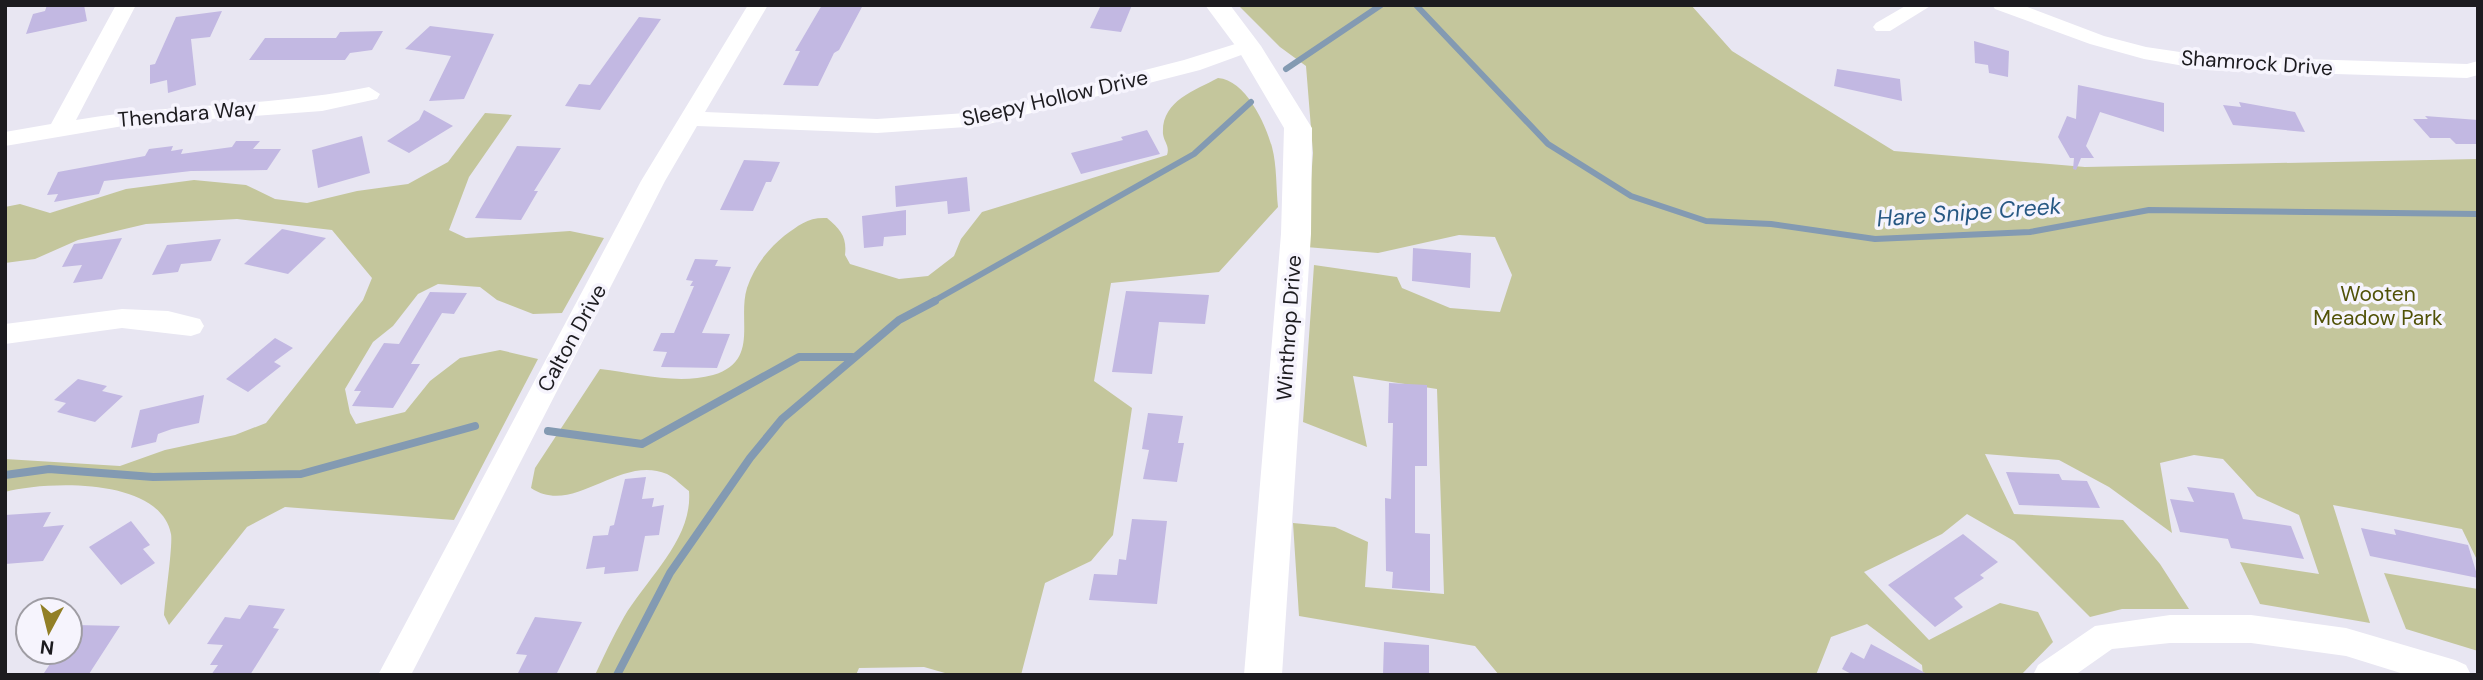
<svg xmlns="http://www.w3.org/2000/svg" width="2483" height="680" font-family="'DM Sans',sans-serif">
<rect width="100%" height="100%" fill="#e8e6f2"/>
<g fill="#c4c69c">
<polygon points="1238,5 1691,5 1732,51 1894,151 2085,167 2478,159 2478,562 2462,529 2333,505 2370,623 2260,604 2240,562 2319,574 2299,515 2257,496 2223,459 2194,455 2160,463 2172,533 2109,487 2059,460 1985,454 2014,514 2123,520 2160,564 2189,609 2122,609 2090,617 2014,541 1967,514 1942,534 1864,572 1929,640 2000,603 2038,612 2053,642 2021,675 1923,675 1922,665 1867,624 1831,637 1816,675 1499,675 1475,646 1299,616 1293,523 1335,527 1368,542 1365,587 1444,594 1437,389 1353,376 1367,447 1303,422 1314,265 1397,277 1402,288 1450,308 1500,312 1512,275 1495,237 1459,235 1378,253 1306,247 1313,153 1306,66 1280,47"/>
<path d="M1218,78C1245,80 1265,122 1272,147C1277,166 1276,188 1278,207L1219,272L1111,283L1094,381L1132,408L1113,535L1091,561L1045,583L1021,675H952L924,667L859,668L856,675H595C604,656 613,636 624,617C647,578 693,539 689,491C682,486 675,478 667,474C619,454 574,517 531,488L535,468L600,369C637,373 676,385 713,375C760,361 737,320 747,288C754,267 767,250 784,236C799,225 808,217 827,218C841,230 847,237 845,255L850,264L899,279L928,276L954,256L961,239L982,212L1167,155C1170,146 1164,142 1163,134C1161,101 1194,91 1218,78Z"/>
<path d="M485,113L512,115L469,177L449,230L466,238L570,231L604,238L562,313L533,314L497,300L480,287L438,284L418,294L393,326L373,342L345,389L350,413L356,424L405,412L430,381L460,358L500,350L538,359L454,520L285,507L247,527L169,625L164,615C165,599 173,545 171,534C160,477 47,481 5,492V459L120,466L165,450L235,435L266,423L363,300L372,278L332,230L237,219L146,224L78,240L35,259L5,263V207L20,204L50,213L126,189L194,180L246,185L275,199L307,203L357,191L408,184L448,162Z"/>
<polygon points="2384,573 2478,589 2478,651 2406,629"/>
</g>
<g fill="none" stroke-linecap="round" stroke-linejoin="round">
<g stroke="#839ab2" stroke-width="6">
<polyline points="1416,5 1548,144 1631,196 1706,221 1771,224 1875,239 2030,232 2149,210 2478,214"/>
<polyline points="1286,69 1381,5"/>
<polyline points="932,302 1194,154 1251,102"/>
</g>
<g stroke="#839ab2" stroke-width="8">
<polyline points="548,431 642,444 799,357 852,357"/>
<polyline points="5,475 49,469 153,477 301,474 475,426"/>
<polyline points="617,675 670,573 750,458 782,419 899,320 935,301"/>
</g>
</g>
<g fill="#c2b8e2">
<polygon points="47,5 84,5 87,21 26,34 33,14 45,11"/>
<polygon points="822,5 863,5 839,50 834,53 818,86 783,85 800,51 795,51"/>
<polygon points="1101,5 1132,5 1121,32 1090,28"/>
<polygon points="222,11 210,37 191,39 196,85 168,93 167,80 150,84 150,65 155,64 176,17"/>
<polygon points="639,17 661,19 600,110 565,106 579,84 590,85"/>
<polygon points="430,26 494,34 464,99 429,101 451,56 405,49"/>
<polygon points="383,31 372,50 350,53 345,60 249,60 265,38 336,38 340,32"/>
<polygon points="1974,41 2009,51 2008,77 1989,73 1988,65 1975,63"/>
<polygon points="1837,69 1900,79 1902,101 1834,86"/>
<polygon points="2078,85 2164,103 2164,132 2100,112 2086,146 2094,158 2081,158 2076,170 2073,169 2074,158 2070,158 2058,137 2067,116 2076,119"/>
<polygon points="2239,102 2295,112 2305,132 2233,125 2223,105 2241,107"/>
<polygon points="424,110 453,126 409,153 387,141 419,120"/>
<polygon points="2425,116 2478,120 2478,144 2456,144 2450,138 2430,138 2413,119 2428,119"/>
<polygon points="1147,130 1160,154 1081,174 1071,153 1123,140 1121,137"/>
<polygon points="362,136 370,173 318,188 312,150"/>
<polygon points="236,141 260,141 253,149 281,149 267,170 191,171 104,181 99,194 54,202 58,194 47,195 58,172 145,156 149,149 173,146 171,151 183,149 181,154 232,147"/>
<polygon points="517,146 561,148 534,191 538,191 521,220 475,218"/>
<polygon points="744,160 780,162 771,182 766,182 753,211 720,210"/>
<polygon points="967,177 970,211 948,214 947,201 896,207 895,186"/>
<polygon points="906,210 906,235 884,237 883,246 864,248 862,216"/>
<polygon points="282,229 326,238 288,274 244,264"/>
<polygon points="122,238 102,279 73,283 82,265 62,267 74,244"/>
<polygon points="221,239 211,261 181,264 178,272 152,275 167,245"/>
<polygon points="1413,248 1471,253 1470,288 1412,281"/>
<polygon points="695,259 718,260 715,266 731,267 702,333 730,334 717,368 661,367 667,352 653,351 661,333 674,333 694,286 690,286 693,281 686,280"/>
<polygon points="1126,291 1209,295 1205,324 1159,322 1152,374 1112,372"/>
<polygon points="430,292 467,293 454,314 442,313 411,364 420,364 393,408 352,406 361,391 354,391 384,343 399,344"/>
<polygon points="275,338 293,348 274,362 281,366 248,392 226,379"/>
<polygon points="78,379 107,386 102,391 123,396 95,422 57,412 66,403 54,400"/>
<polygon points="1389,383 1427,385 1427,466 1415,466 1415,533 1430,534 1430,591 1392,588 1393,572 1386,571 1385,498 1391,499 1393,423 1388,423"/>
<polygon points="204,395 199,423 172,429 158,434 156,442 131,448 140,410"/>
<polygon points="1148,413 1183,416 1178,443 1184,443 1177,482 1143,479 1149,450 1142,449"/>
<polygon points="2006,472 2059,474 2062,480 2087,481 2100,508 2019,505"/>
<polygon points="646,477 642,499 654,498 652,507 664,505 659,535 645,536 638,571 604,574 605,567 586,569 593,536 608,535 610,526 614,525 625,479"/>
<polygon points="2187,487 2234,493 2243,519 2291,526 2304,559 2231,548 2228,539 2180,532 2170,499 2194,502"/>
<polygon points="51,512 43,527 64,525 43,561 5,564 5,515"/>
<polygon points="1132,519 1167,521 1157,604 1089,600 1094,574 1117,575 1119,559 1126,560"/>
<polygon points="131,521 150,545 143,549 155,563 121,585 89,547"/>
<polygon points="2361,528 2396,535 2394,529 2468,545 2478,578 2370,556"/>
<polygon points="1963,534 1998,562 1980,575 1984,578 1954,598 1963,607 1935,627 1888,585"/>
<polygon points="249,605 285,609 273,628 279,629 250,675 211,675 218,665 210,665 223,645 207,644 225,617 240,619"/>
<polygon points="535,617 582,622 556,675 517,675 527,655 516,654"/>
<polygon points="76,625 120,626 89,674 47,675 44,673 58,652 70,652 70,634"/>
<polygon points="1384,642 1429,645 1429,675 1383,675"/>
<polygon points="1871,644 1929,675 1853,675 1842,669 1851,652 1864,659"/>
</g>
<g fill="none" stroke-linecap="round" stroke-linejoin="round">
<g fill="#fff" fill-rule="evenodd">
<path d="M116,5H136L76,120C173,103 273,107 369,87L380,94L377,99L322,111L129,125L5,146V132L51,124Z"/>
<polygon points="748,5 768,5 705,112 877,119 981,112 1184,60 1248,40 1259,46 1255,50 1200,70 981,126 877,133 697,126 665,181 411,675 378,675 641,181"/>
<polygon points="1907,5 1932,5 1890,31 1876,31 1873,27 1876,23"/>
<polygon points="1992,5 2022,5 2104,36 2146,47 2207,56 2467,64 2478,61 2478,75 2467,78 2207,70 2144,59 2090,44 1995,9"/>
<polygon points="122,309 168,311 200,319 204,326 200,333 191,336 122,328 5,344 5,324"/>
<polygon points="2170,615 2251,615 2346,628 2455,660 2466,665 2471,675 2407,675 2346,656 2251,643 2170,643 2112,649 2075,675 2033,675 2038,665 2095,626"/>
</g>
<polygon fill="#fff" fill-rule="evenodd" points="1205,5 1230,5 1261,46 1312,128 1311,234 1282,675 1244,675 1281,234 1284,128 1237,48"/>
</g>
<g text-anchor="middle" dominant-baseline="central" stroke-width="7" stroke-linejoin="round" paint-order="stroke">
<g font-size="21" fill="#1c1b1f" stroke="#f6f4fd">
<text transform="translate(2257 63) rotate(4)">Shamrock Drive</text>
<text transform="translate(1055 98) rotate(-13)">Sleepy Hollow Drive</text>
<text transform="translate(187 114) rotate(-5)">Thendara Way</text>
<text transform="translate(1289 328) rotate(-86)">Winthrop Drive</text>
<text transform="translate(572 338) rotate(-61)">Calton Drive</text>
</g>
<g font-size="21" fill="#505107" stroke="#f6f4fd">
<text x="2378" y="294">Wooten<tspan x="2378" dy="24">Meadow Park</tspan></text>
</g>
<g font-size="23" font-style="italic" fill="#275883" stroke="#f6f4fd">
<text transform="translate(1969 212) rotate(-4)">Hare Snipe Creek</text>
</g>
</g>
<rect width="2483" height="680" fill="none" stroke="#1c1b1f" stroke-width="14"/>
<g transform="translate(49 631) rotate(187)"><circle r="33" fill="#f6f4fd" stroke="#9f9da4" stroke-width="2"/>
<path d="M0-5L12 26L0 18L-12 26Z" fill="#927f26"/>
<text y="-10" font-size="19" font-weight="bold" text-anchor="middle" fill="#1c1b1f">N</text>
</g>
</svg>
